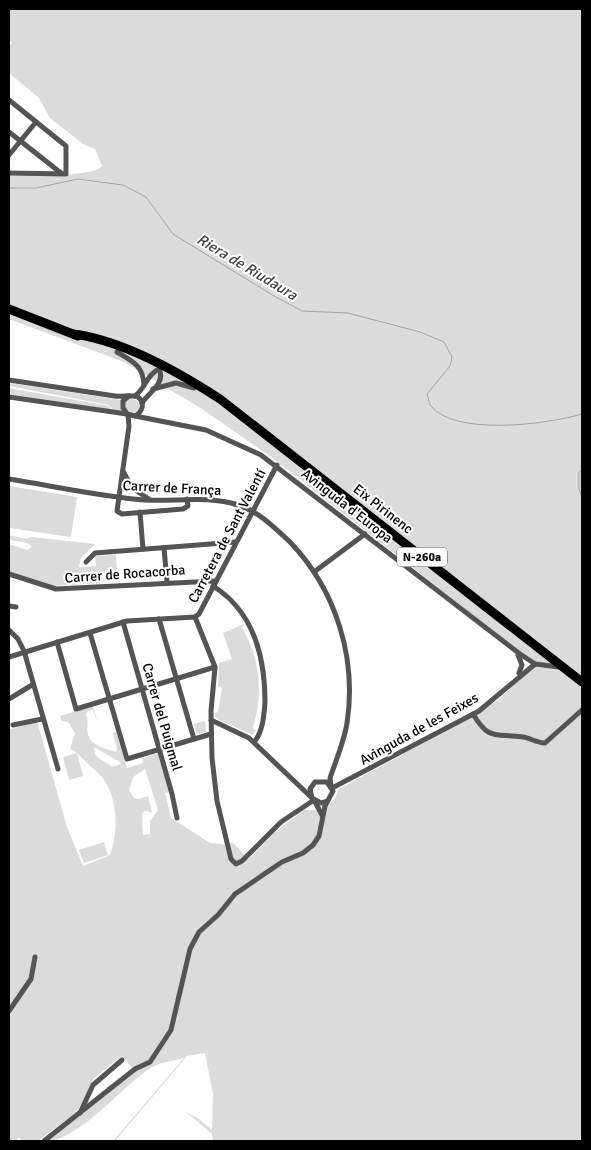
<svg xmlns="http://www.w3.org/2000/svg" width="591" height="1150" font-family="Signika,sans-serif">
<rect width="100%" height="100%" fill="#fff"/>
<g fill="#dbdbdb" fill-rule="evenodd">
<path d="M9,9H582V1141H213L212,1134L186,1112L199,1119L212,1130L213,1095L205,1053L187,1056L115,1141H113L184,1058C173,1061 160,1062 151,1068C123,1085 79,1141 46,1141L134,1070L122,1056L94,1078L80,1107L73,1115L38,1141H22L19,1138L15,1141H9V730L37,721L67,827L83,866L110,855C118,833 118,804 106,783C102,775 93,769 87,763C80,757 79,752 70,749L75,733L68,722L62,721L60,716L93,706L98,724L93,710L88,711L86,714C89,722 86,728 88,735C91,746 107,749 116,752L117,749L113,733L116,732L127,768L143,763L142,759L158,753L169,792L165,793L171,818L210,843L222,844L226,846L232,842L249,859L274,833L304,810H325L335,798L339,789L472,717L498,700L536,664L274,459L202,409L124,362L9,319V175C26,175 92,178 102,166L95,149L83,144L50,118L39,98L9,73V47L12,43L9,40ZM94,747L120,762L121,764L112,767C104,759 94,760 94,747ZM145,769L158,810L150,821V834L143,835L142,814L144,811L152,812L148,796L139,799L134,798L129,790L133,777Z"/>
<polygon points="9,383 121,400 121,411 113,410 109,405 9,386"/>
<polygon points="9,388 109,406 112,410 9,394"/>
<circle cx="132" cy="406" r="7"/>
<polygon points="9,486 77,497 71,537 9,528"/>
<path d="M9,535L26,539L32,537L95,544L81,558L79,567L96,566L95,556L116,555L117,570L115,573L100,574L101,583L53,586L12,573L9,571V544L27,550L32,547C28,540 16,543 9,539Z"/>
<path d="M244,624L242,628C261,660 263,694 253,728L256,730L253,735L217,719L214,713L218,712L222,688L218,686L219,663L232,659L223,633Z"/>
<polygon points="205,721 206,732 197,734 194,724"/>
<polygon points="77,753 83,776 69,780 63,757"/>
<polygon points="104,842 108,855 84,863 79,850"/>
</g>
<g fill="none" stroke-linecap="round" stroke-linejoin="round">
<g stroke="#a2a2a2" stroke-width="1">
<path d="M9,188H36L78,179L123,185L146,197L173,234L274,296L302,311L348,313L420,332L444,342L452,357L450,366L427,394C428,397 429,402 430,405C454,437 549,424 582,414"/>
<polyline points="582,469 579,472 579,489 582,497"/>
</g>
<defs>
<g id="primary">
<polyline points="9,309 78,336"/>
<path d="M73,334C122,340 180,373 220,399L582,682"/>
</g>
</defs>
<use href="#primary" stroke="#dbdbdb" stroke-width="11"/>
<g stroke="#545454" stroke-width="5">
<polyline points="9,100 66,146 66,174 9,173"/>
<polyline points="9,132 61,173"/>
<polyline points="9,155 36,122"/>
<path d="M117,352C132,361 143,365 144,385"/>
<path d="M9,380C44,385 80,391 115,396C122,397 132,394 138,397C146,403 142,412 135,416L127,414L123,408V401L129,396"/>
<polyline points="153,389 176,383 194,388"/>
<path d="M135,396C145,389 147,374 159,369"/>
<polyline points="9,397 127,414"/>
<path d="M142,403C149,392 166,383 159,369"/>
<polyline points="128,415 129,426 117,511 122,514 183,509 188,506 187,499"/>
<polyline points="135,416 206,430 261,455 520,654 535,664 559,667"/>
<polyline points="123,471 132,488 149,499"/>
<path d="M9,479C53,486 98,496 144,500C175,502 207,495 238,505C258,511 275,528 290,542C336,590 357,658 347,723C344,742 336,760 330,778L331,785"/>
<polyline points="140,512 143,549"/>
<polyline points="164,548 167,582"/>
<polyline points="86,562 95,553 236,542"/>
<polyline points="314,572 365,534"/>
<polyline points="9,574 56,589 215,581"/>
<path d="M213,586C253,611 265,657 265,702C264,715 263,732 254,742"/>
<polyline points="9,606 16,607"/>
<polyline points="195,617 215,667 211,711 212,758 217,801 231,859 236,864 242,861 281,822 314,800 322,815"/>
<polyline points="195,617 199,614 277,465"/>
<polyline points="159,619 194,739"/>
<polyline points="123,622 172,794 177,818"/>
<polyline points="9,630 18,639 24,651 58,769"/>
<polyline points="90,633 127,759 211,734"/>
<polyline points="57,642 76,709 215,667"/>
<polyline points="518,655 522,665 519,673"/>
<polyline points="9,657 127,621 195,617"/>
<polyline points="9,699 32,685"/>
<path d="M473,714C489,741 495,733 523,737C530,738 537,743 545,743L582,710"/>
<polyline points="211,720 249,738 312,798"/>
<polyline points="13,725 42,719"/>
<polyline points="332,788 479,711 535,664"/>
<polyline points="9,1011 31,979 35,957"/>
<polyline points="80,1113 93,1085 122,1060"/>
<polyline points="44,1141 135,1069 150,1062 171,1030 190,949 199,932 218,915 235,894 282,862 303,853 313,845 319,836 325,806 333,791 327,782 315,782 310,789 312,798 321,803 327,801"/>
</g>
<use href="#primary" stroke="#000" stroke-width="9"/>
</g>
<g text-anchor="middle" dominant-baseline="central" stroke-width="4" stroke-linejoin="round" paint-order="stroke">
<rect fill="#fff" stroke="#4c4c4c" stroke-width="1" x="397" y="547.5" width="50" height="19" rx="4"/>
<g font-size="12" font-weight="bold" fill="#000">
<text x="422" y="557">N-260a</text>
</g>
<g font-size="14" fill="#000" stroke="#fff">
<text transform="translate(172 488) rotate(3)">Carrer de França</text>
<text transform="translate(347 506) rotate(38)">Avinguda d'Europa</text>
<text transform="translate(383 509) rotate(38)">Eix Pirinenc</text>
<text transform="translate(227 536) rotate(-62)">Carretera de Sant Valentí</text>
<text transform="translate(125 574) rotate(-4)">Carrer de Rocacorba</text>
<text transform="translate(162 717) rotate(74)">Carrer del Puigmal</text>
<text transform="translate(419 729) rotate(-29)">Avinguda de les Feixes</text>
</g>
<g font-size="15" font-style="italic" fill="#434343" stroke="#fff">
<text transform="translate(247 267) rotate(31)">Riera de Riudaura</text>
</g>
</g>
<rect width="591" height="1150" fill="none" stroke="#000000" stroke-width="20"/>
</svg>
